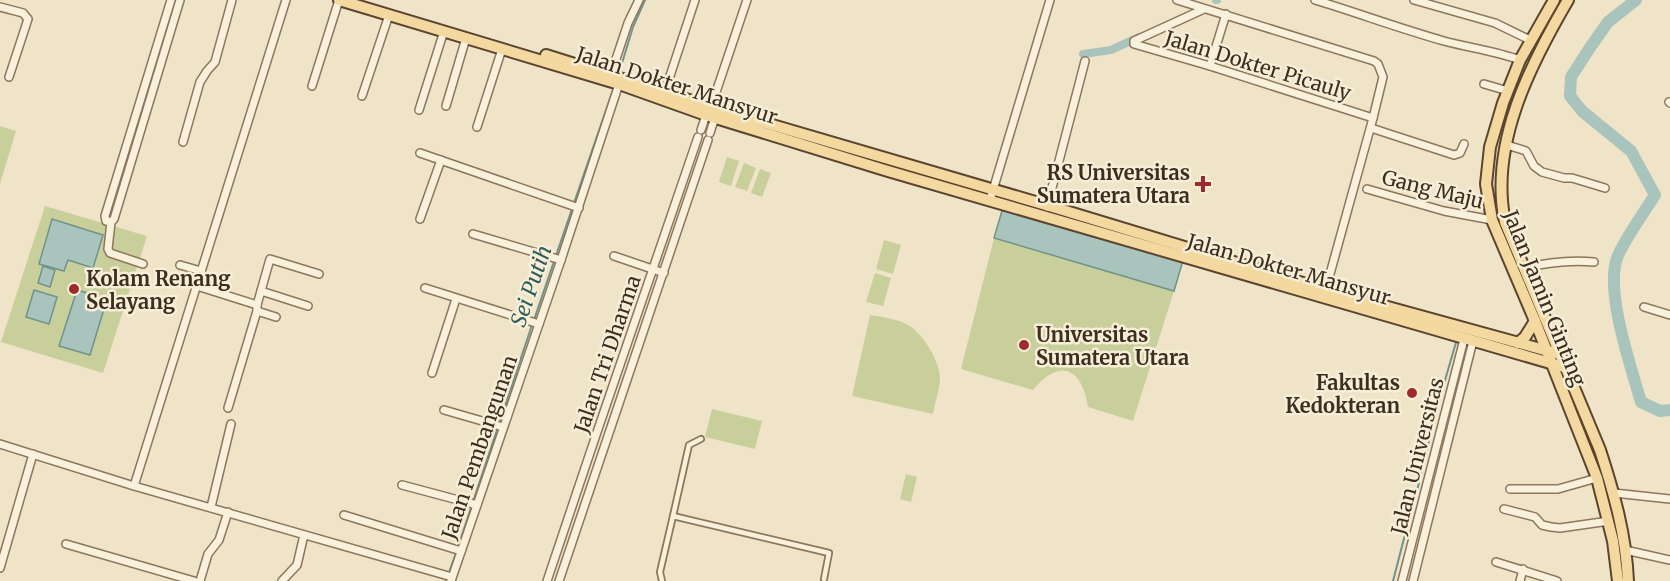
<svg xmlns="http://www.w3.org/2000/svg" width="1670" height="581" font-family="Merriweather,serif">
<rect width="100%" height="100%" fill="#f0e4c8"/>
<g fill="#c9cf9b">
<polygon points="0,126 16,131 0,184"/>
<polygon points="727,157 739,161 731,186 719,182"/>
<polygon points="744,163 756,168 747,191 735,187"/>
<polygon points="760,169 771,173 762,197 751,193"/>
<polygon points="45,206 147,236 103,373 1,342"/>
<path d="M994,238L1174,291L1133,421L1088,407C1082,368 1060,357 1033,390L961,369Z"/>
<polygon points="884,240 901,245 893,274 876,269"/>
<polygon points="875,273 891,278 883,306 866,302"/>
<path d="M870,315C883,317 898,319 910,326C924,336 939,360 940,377C940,389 935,402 933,414L852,396Z"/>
<polygon points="712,409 762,421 755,449 705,437"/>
<polygon points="906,474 917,477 911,502 900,499"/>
</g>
<g fill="#a9c4bc" stroke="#6f938a" stroke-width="1.5">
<polygon points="1004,204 1184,257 1174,291 994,238"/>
<polygon points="52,219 103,235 93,268 68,260 64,271 39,264"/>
<polygon points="43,266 55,270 50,287 38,283"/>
<polygon points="34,290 57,297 49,324 26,317"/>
<polygon points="77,290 107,299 90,355 59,346"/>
</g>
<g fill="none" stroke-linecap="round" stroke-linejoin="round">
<g stroke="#6f938a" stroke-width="2">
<polyline points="619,73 633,27 645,0"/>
<polyline points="574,203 614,87"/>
<polyline points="534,320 572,209"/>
<polyline points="1434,418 1457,339"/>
<polyline points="1421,474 1432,427"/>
<polyline points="1410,515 1419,483"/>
<polyline points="458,547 532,325"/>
<polyline points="446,581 456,553"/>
<polyline points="1393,581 1408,523"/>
</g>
<g stroke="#a9c4bc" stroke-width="8">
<polyline points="1216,0 1217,0"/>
<polyline points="1083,54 1111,50 1139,37"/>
</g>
<path stroke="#a9c4bc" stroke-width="12" d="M1636,0L1608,22L1589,49L1571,77L1570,96L1582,111L1631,151L1655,195C1643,214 1625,238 1617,258C1605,292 1631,367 1641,402L1660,411L1670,410"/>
<defs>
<g id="pedestrian">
<polyline points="673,516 689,445 701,439"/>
<polyline points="662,581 660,572 673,516 829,553 824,579"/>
</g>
<g id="minor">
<polyline points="1177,0 1374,61 1378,64 1383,77 1373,118 1325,292"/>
<path d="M1315,0C1358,13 1401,29 1444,41C1470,48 1495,51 1520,60"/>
<polyline points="1414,0 1495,23 1530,40"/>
<polyline points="0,7 23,13 28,19 9,77"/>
<polyline points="1204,9 1134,41 1134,44 1210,66 1373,118"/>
<polyline points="1210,66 1226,14"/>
<polyline points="611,74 628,23 639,0"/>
<polyline points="1484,84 1508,91"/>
<polyline points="312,86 339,0"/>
<polyline points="665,91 695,0"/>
<polyline points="362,96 389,15"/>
<polyline points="1669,102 1670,103"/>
<polyline points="446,106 466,38"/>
<polyline points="711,107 747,0"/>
<polyline points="419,110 444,31"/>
<polyline points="477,127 502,49"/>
<polyline points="1371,128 1454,155 1460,153 1464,144"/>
<polyline points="701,130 706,115"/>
<polyline points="710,133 715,117"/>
<polyline points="183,142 200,82 207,71 215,62 232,0"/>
<polyline points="1507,145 1526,151 1534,166 1542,172 1564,178 1572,178 1605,188"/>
<polyline points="420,153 579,208"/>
<polyline points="1367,189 1444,211 1492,220"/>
<polyline points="990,200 1050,0"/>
<polyline points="1047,207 1085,61"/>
<polyline points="420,219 441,160"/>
<polyline points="111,222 106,221 105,216 171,0"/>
<polyline points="473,234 561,260"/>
<polyline points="614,256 664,273"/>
<polyline points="143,264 110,253 108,249 111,222 114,219 180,0"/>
<polyline points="180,265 201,271"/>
<path d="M1525,268C1549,262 1570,260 1594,262"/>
<polyline points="197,286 257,305 257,311 276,317"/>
<polyline points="425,288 539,324"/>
<polyline points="261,291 308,306"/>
<polyline points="257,305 270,259 319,274"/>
<polyline points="1644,307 1670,315"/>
<polyline points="432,373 456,299"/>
<polyline points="228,408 257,311"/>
<polyline points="444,410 503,427"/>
<polyline points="0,444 134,486 452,577"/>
<polyline points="402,485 477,505"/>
<polyline points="134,486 286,0"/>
<polyline points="1510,489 1558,489 1597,478"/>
<polyline points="1614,493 1670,499"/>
<polyline points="211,507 231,424"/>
<polyline points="1504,509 1535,517 1542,525 1551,527 1560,528 1609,521"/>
<polyline points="344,515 461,551"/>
<polyline points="66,544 194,581"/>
<polyline points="1625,550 1670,560"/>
<polyline points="1496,562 1557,581"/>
<polyline points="0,568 33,454"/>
<polyline points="200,581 208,554 219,540 228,512"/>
<polyline points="282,581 297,565 304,535"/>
<polyline points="451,581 561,260 619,84"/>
<polyline points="547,581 595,438 698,137"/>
<polyline points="559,581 708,140"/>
<polyline points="1402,581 1464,339"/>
<polyline points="1413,581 1473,341"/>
<polyline points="1520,581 1523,569"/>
</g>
<g id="primary">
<polyline points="339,0 619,84 706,115 888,171 1564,367"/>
<polyline points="1554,0 1520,60 1503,103 1490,147 1486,184 1492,220 1535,321 1597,478 1613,541 1618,581"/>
<path d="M1568,0C1530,65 1489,145 1505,222L1600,450C1614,493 1626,535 1628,581"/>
<polyline points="546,55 711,107 1056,208 1326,290 1559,354"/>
<polyline points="1518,343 1525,337 1535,321"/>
</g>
</defs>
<use href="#pedestrian" stroke="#8d765c" stroke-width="8"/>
<use href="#minor" stroke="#8d765c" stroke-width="10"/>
<use href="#primary" stroke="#5b4430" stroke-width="14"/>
<use href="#pedestrian" stroke="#faf1dc" stroke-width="4.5"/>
<use href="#minor" stroke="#faf1dc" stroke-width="7"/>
<use href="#primary" stroke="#f3d9a0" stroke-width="10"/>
</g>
<g fill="#9e2a2b" stroke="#f7eed8" stroke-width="2">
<path d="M1200 175h6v6h6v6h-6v6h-6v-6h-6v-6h6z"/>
<circle cx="74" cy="289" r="6"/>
<circle cx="1024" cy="345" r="6"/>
<circle cx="1412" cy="393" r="6"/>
</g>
<g text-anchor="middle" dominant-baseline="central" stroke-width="5" stroke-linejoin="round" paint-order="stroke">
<g font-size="20" fill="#3d2e20" stroke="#f7eed8">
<text transform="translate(1258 65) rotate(17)">Jalan Dokter Picauly</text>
<text transform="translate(677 85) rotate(18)">Jalan Dokter Mansyur</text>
<text transform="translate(1433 189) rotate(14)">Gang Maju</text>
<text transform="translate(1289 269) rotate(16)">Jalan Dokter Mansyur</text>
<text transform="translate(1545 298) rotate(68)">Jalan Jamin Ginting</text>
<text transform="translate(607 354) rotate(-71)">Jalan Tri Dharma</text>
<text transform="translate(479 447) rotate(-71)">Jalan Pembangunan</text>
<text transform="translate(1417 456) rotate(-76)">Jalan Universitas</text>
</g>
<g font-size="20" font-weight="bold" fill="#3d2e20" stroke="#f7eed8" text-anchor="end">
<text x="1190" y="172">RS Universitas<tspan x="1190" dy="23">Sumatera Utara</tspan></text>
<text x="86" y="278" text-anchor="start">Kolam Renang<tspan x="86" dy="23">Selayang</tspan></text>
<text x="1036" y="334" text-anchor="start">Universitas<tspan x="1036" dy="23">Sumatera Utara</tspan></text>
<text x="1400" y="382">Fakultas<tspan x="1400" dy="23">Kedokteran</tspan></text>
</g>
<g font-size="21" font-style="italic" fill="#2f5d5a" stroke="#f7eed8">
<text transform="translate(531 286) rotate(-71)">Sei Putih</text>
</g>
</g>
</svg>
